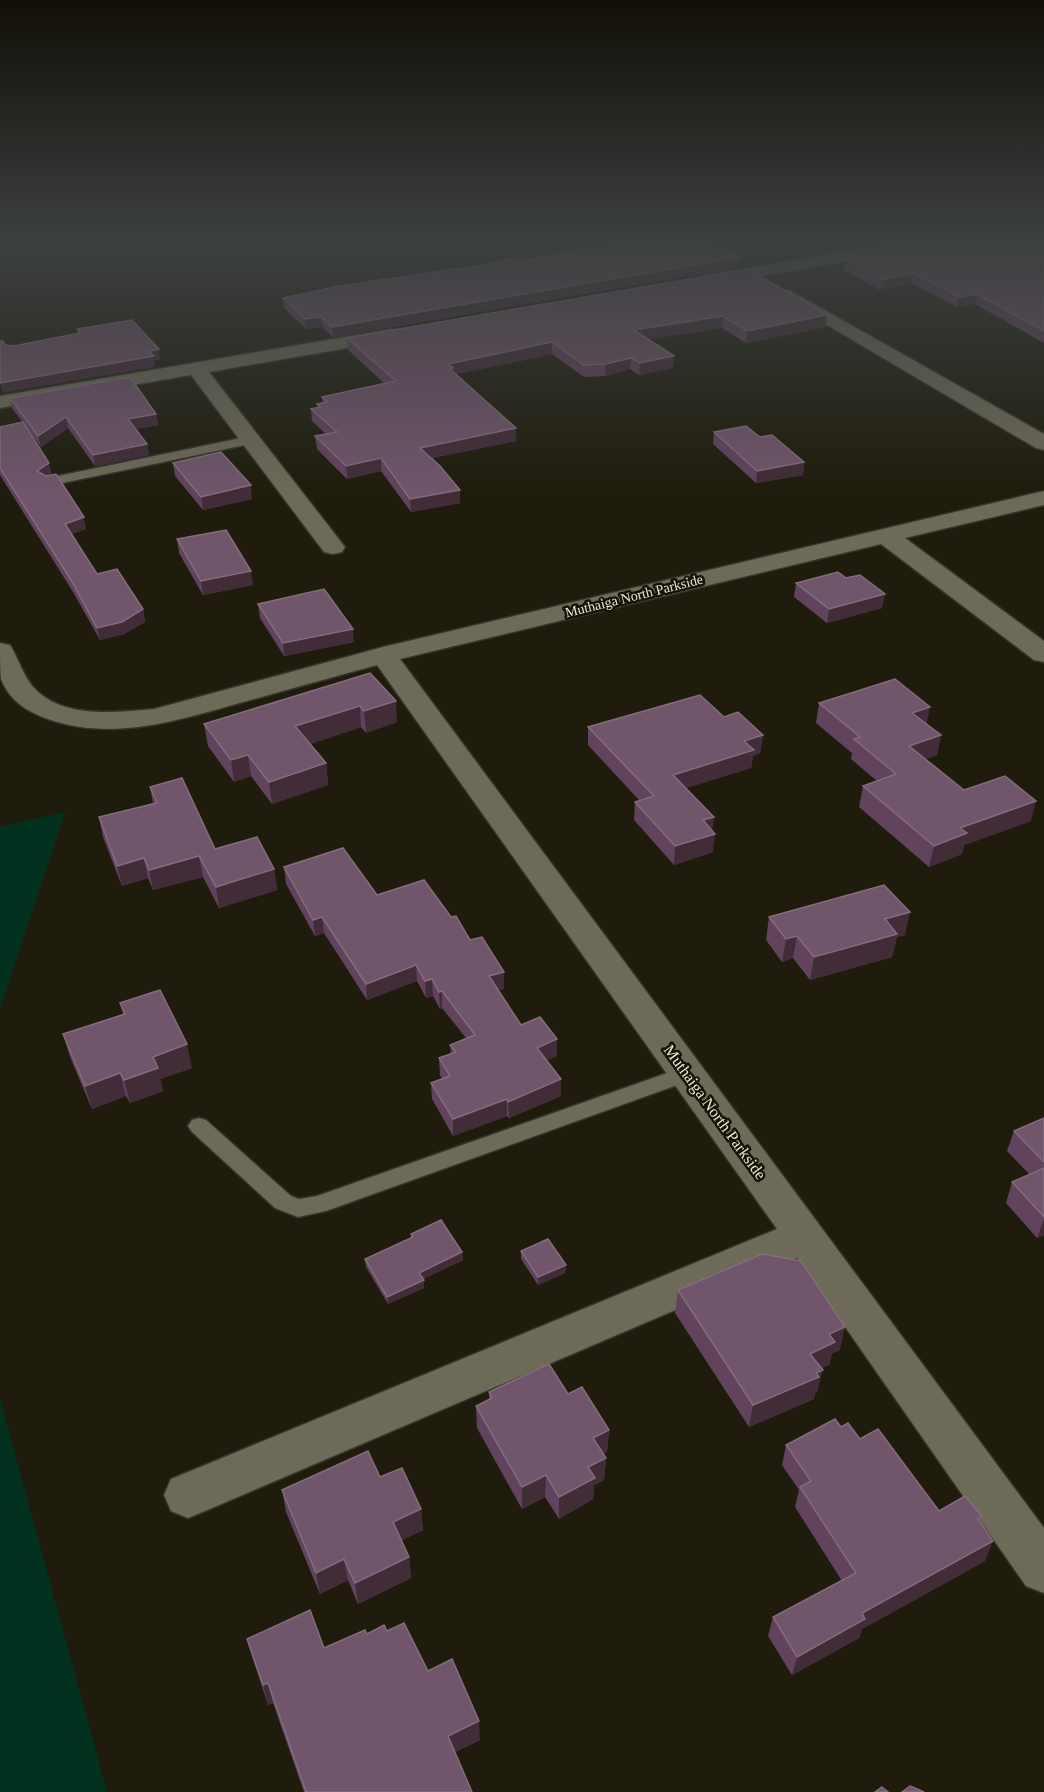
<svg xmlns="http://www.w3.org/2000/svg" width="1044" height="1792" font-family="'Times New Roman',serif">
<rect width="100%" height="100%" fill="#1f1c0d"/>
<g fill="#033120">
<polygon points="65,812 0,1008 0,827"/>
<polygon points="0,1399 107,1792 0,1792"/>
</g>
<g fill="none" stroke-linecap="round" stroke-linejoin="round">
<defs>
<g id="lane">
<polygon points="251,436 255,437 255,443 48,486 42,482 48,478"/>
<polygon points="687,1066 694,1069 697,1074 694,1079 326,1211 298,1217 275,1208 192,1132 188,1126 192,1120 199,1118 206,1120 291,1196 299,1199 317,1196"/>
</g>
<g id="street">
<polygon points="897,242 934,242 926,247 709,285 703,284 700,280 703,276 709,275"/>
<polygon points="789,290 1044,434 1044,450 1036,448 783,299 780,295 783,291"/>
<polygon points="392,329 399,331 402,335 399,339 209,372 345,547 342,552 333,554 324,552 191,375 0,408 0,396"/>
<path d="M1044,491V505L905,538L1044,641V662L1034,660L881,544L400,659L1044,1528V1593L1026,1586L797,1258L205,1511L188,1518L171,1511L164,1495L171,1479L777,1229L377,665C337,676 297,687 258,698C190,716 118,744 48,719C26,711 10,701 1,679C0,669 0,654 0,643L10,645C19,659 24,679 36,690C66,719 116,712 154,709L383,647Z"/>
</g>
</defs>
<use href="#lane" stroke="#36332c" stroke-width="3"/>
<use href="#street" stroke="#36332c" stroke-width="3"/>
<use href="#lane" fill="#6d6a58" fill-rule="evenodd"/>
<use href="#street" fill="#6d6a58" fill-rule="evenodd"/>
</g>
<g fill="#62435e">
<polygon points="1044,242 1044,343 975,304 957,307 911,283 880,290 844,270 845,260"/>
<polygon points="620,243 739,267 333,337 322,327 306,329 284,308 283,298 528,260"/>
<polygon points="748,269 827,315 825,327 746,343 722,328 648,339 674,356 673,368 639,375 630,369 605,376 584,377 552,354 456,374 516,441 432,458 460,490 460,503 411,512 381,471 347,479 317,449 315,436 326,434 312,421 311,409 318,407 317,404 323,403 322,397 385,384 348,350 347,338"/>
<polygon points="10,398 156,414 158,425 136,429 147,444 149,455 95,466 68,428 41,447 12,408"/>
<polygon points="0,427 52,475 86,529 72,534 97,574 143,609 145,622 124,634 100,640 73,592 0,475"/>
<polygon points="714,432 760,437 804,462 803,475 756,483 713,444"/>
<polygon points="173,463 252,499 203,510 175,476"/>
<polygon points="177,539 253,585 203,595 179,553"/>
<polygon points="796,583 882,608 827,623 794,597"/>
<polygon points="258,604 354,642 284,656 260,618"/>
<polygon points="370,673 397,722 366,733 361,727 310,744 326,763 328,785 272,804 251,776 234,782 208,746 204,724"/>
<polygon points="819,703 927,724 941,735 937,755 925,759 964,790 1031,821 964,845 962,854 929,867 859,807 863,786 877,781 851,759 852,753 816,723"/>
<polygon points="724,717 763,735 760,753 753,756 751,768 686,788 713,831 713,852 674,865 634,820 635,802 639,800 588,745 588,727"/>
<polygon points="150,787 215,849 274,869 277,890 219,908 203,877 153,890 148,878 122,886 103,837 99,817 153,803"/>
<polygon points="284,867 451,917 470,940 504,972 504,989 498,990 521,1025 557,1056 547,1060 561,1096 509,1118 507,1116 453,1136 432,1099 431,1083 442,1079 440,1075 439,1058 451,1054 450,1045 466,1038 442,1008 440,1009 433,996 426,998 417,981 367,1000 324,933 315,936 286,884"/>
<polygon points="769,917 905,935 897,937 892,957 810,980 793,958 782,962 766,940"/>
<polygon points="120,1003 192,1068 160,1079 163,1091 130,1103 126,1096 92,1109 70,1057 63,1034 123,1014"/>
<polygon points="1044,1118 1044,1235 1037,1238 1006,1203 1012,1182 1030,1175 1007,1151 1014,1131"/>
<polygon points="411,1234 462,1252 463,1260 423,1279 424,1288 388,1304 366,1267 365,1259 411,1238"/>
<polygon points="521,1251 566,1265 565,1273 538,1285 521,1259"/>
<polygon points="678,1290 840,1350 832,1353 829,1365 822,1368 817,1392 815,1393 814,1399 749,1427 675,1313"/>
<polygon points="489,1392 568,1394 609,1430 607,1452 603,1454 606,1458 604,1480 594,1485 593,1499 559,1519 545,1497 522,1509 477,1428 476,1406 489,1400"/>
<polygon points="841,1427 860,1439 939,1511 980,1522 985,1561 862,1629 859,1638 792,1675 768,1636 773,1617 842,1581 795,1507 799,1490 782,1465 786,1445"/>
<polygon points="380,1477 421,1509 423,1530 402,1540 409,1557 411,1578 358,1604 348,1580 320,1594 286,1512 282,1490"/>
<polygon points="387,1631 428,1671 480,1740 455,1752 472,1792 304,1792 273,1703 268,1705 253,1659 247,1639 324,1648 367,1634"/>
</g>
<g fill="#412c38">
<polygon points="740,257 739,267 333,337 332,327"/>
<polygon points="913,273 911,283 880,290 881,280"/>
<polygon points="977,294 975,304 957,307 959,297"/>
<polygon points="827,315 825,327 746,343 747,331"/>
<polygon points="723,316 722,328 633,342 634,330"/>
<polygon points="321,317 322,327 306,329 305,319"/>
<polygon points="552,342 552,354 454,375 448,364"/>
<polygon points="159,349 160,360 154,361 155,367 2,393 0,383"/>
<polygon points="674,356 673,368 639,375 640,363"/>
<polygon points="631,358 630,369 605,376 606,364"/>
<polygon points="156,414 158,425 130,430 128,419"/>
<polygon points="66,417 68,428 41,447 38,436"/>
<polygon points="516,428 516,441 421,460 420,448"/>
<polygon points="147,444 149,455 95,466 93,455"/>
<polygon points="381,458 381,471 347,479 346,466"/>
<polygon points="804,462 803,475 756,483 757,471"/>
<polygon points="49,463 52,475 40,483 37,471"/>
<polygon points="251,485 252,499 203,510 201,497"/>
<polygon points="460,490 460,503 411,512 410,499"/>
<polygon points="84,517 86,529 67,536 65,524"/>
<polygon points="251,571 253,585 203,595 201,581"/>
<polygon points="885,594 882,608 827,623 829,609"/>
<polygon points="143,609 145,622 124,634 100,640 97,628"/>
<polygon points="353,629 354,642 284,656 283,643"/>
<polygon points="396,701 397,722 366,733 364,711"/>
<polygon points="360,706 361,727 298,748 295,726"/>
<polygon points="930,707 926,727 912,713"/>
<polygon points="763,735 760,753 753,756 751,768 671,793 673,775 744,741"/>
<polygon points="941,735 937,755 905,767 909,746"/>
<polygon points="248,755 251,776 234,782 231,760"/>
<polygon points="326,763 328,785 272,804 269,782"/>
<polygon points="1036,801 1031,821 964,845 962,854 929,867 934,846 960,828"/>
<polygon points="714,817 712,835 715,834 713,852 674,865 675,846 703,820"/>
<polygon points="199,856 203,877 153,890 149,870"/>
<polygon points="144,858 148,878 122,886 117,866"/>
<polygon points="274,869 277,890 219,908 216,887"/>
<polygon points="910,912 905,935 897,937 892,957 810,980 814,957 885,919"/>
<polygon points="322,917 324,933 315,936 313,920"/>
<polygon points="797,936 793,958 782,962 786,939"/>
<polygon points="416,965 417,981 367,1000 366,984"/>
<polygon points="504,972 504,989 490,993 489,976"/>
<polygon points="432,979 433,996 426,998 425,981"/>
<polygon points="442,991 442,1008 440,1009 439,992"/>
<polygon points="557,1039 557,1056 537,1064 537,1048"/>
<polygon points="187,1044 192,1068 160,1079 163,1091 130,1103 124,1080 153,1057"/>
<polygon points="120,1073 126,1096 92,1109 85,1086"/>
<polygon points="561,1079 561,1096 509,1118 508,1102"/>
<polygon points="507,1099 507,1116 453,1136 453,1119"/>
<polygon points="1044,1219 1044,1235 1037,1238"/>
<polygon points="462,1252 463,1260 420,1281 419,1273"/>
<polygon points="566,1265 565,1273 538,1285 538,1277"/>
<polygon points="424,1280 424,1288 388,1304 387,1297"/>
<polygon points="845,1327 840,1350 832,1353 829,1365 805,1376 810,1354 829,1334"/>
<polygon points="823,1370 817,1392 815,1393 814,1399 749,1427 753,1405"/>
<polygon points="609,1430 607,1452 592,1460 593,1438"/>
<polygon points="606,1458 604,1480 594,1485 593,1499 559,1519 559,1497 588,1467"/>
<polygon points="546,1475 545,1497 522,1509 522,1487"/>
<polygon points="421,1509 423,1530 396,1543 393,1522"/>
<polygon points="993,1541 985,1561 862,1629 859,1638 792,1675 797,1657 862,1613"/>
<polygon points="409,1557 411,1578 358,1604 355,1583"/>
<polygon points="344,1559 348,1580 320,1594 316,1573"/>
<polygon points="268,1683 273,1703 268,1705 263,1685"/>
<polygon points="479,1721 480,1740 450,1755 448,1736"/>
</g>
<g fill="#71556b" stroke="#846c7d" stroke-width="1.5">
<polygon points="611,242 618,242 620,243 629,242 714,242 740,257 332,327 321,317 305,319 283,298 340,286 483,265 515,258 524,257 528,260"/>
<polygon points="935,242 1044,242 1044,331 977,294 959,297 913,273 881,280 845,260"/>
<polygon points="748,269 827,315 747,331 723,316 634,330 674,356 640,363 631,358 606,364 584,365 552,342 448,364 453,368 450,369 516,428 420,448 440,466 460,490 410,499 381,458 346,466 315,436 337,432 311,409 320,407 317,404 327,402 322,397 396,381 347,338"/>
<polygon points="132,320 159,349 149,351 154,356 0,383 0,341 3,341 5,345 14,346 80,333 77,329"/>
<polygon points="130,377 156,414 128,419 147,444 93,455 66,417 38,436 10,398"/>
<polygon points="23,422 49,463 37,471 46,476 56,474 84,517 65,524 97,574 117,569 143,609 122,622 97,628 71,580 0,468 0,427"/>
<polygon points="746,426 760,437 772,435 804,462 757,471 714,432"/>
<polygon points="221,452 251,485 201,497 173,463"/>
<polygon points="226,530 251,571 201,581 177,539"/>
<polygon points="838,572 846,578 860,575 885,594 829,609 796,583"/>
<polygon points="324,589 353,629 283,643 258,604"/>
<polygon points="370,673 396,701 364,711 360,706 295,726 326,763 269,782 248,755 231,760 204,724"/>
<polygon points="895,679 930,707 912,713 941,735 909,746 964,790 1005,776 1036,801 960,828 967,833 934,846 863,786 896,774 854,739 860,737 819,703"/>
<polygon points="700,695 724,717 738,712 763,735 744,741 754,750 673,775 714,817 703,820 715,834 675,846 635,802 654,796 588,727"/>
<polygon points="182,778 215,849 257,837 274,869 216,887 199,856 149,870 144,858 117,866 99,817 157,803 150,787"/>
<polygon points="343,848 377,895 424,880 451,917 456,916 470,940 482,937 504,972 489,976 521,1025 540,1017 557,1039 537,1048 561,1079 508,1102 507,1099 453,1119 431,1083 450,1076 439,1058 456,1052 450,1045 475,1035 442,991 439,992 432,979 425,981 416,965 366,984 322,917 313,920 284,867"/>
<polygon points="884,885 910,912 885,919 897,934 814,957 797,936 786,939 769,917"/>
<polygon points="160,990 187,1044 153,1057 158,1068 124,1080 120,1073 85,1086 63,1034 125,1014 120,1003"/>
<polygon points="1044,1118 1044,1162 1014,1131"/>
<polygon points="1044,1168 1044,1217 1012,1182"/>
<polygon points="441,1220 462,1252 419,1273 424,1280 387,1297 365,1259 413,1237 411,1234"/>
<polygon points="548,1239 566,1265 538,1277 521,1251"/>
<polygon points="762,1254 801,1261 845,1327 829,1334 835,1342 810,1354 823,1370 816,1373 819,1377 753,1405 678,1290"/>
<polygon points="549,1364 568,1394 582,1387 609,1430 593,1438 606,1458 588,1467 595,1478 559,1497 546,1475 522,1487 476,1406 492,1398 489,1392"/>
<polygon points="835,1419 841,1427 848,1423 860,1439 878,1429 939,1511 965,1496 982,1516 978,1519 993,1541 862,1613 865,1619 797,1657 773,1617 856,1573 800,1487 811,1481 786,1445"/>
<polygon points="368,1451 380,1477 402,1468 421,1509 393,1522 409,1557 355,1583 344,1559 316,1573 282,1490"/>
<polygon points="310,1610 324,1648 365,1630 367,1634 384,1625 387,1631 404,1623 428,1671 452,1659 479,1721 448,1736 472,1792 306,1792 268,1683 263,1685 247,1639"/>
<polygon points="910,1786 924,1792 902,1792"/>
<polygon points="882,1787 888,1792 875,1792"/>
</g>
<linearGradient id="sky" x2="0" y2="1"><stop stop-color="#110f07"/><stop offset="0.49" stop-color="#3c4040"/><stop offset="1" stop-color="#3c4040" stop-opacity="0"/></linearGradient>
<rect width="1044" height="493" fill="url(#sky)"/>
<g text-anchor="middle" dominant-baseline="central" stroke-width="5" stroke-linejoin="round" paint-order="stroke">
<g font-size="14" fill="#e9e7dd" stroke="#161305">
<text transform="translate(634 596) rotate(-14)">Muthaiga North Parkside</text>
</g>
<g font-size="16" fill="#e9e7dd" stroke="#161305">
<text transform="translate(715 1112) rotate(54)">Muthaiga North Parkside</text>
</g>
</g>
</svg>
